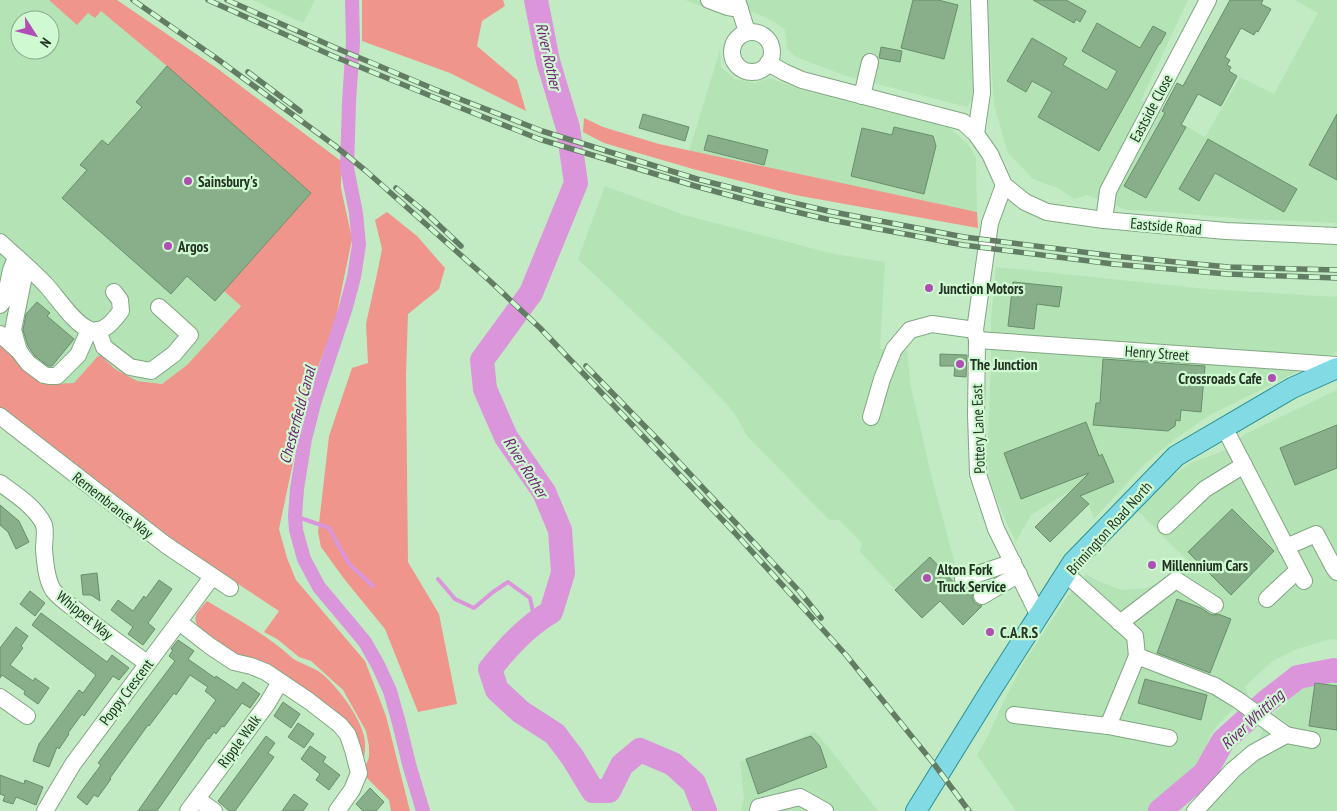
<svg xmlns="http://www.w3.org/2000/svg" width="1337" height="811" font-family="'PT Sans Narrow',sans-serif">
<rect width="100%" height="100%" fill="#c2ebc4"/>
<g fill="#b4e3b6" fill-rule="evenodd">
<path d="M0,0H89L167,66L311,193L224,291L241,305L187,365L162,384L137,381L41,439L0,407ZM20,20H50V50H20Z"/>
<polygon points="253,0 315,0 303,23"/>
<polygon points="685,0 970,0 973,98 967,107 846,76 796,57 787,48 785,30 775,22 753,12 726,16"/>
<polygon points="987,0 1188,0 1141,100 1205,137 1240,77 1274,94 1318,13 1295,0 1337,0 1337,223 1244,219 1165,212 1127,210 1087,195 1074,199 1058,188 1033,179 1008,153 994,105"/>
<polygon points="720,50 721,67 735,79 755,83 769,78 802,90 950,128 968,144 976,158 977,212 689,151"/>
<polygon points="605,186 684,215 834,254 885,262 880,349 907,350 911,387 930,470 957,572 956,585 922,618 860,552 862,543 839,520 829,520 747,436 738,419 726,403 675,351 578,259"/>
<polygon points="996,267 1207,289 1337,297 1337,352 1210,415 1175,439 1145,464 1094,519 1089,504 1073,489 1031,515 1016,541 1006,522 991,485 987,461 991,363 991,318"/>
<polygon points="1337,390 1337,640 1331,639 1297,649 1271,662 1245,687 1250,699 1272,715 1293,696 1315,680 1337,680 1337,811 1183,811 1209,785 1232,759 1260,738 1264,726 1236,707 1224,718 1210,735 1203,755 1184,783 1149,811 1016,811 977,755 988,736 1002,705 1021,667 1067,597 1086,574 1098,581 1122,590 1146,588 1170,579 1192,565 1138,511 1164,482 1191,463 1225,450 1247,433"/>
<polygon points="815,732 829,748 878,811 741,811 744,799 740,762"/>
</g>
<g fill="#f0958c">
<polygon points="49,0 117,0 218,69 341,161 341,188 352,239 335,322 307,396 279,529 287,558 296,580 365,661 386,716 410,811 391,811 389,800 367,778 366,765 369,757 369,746 366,731 343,690 311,661 299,657 277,639 264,632 279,611 203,561 144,520 0,407 0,340 47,382 55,384 74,383 98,356 101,356 115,369 137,381 162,384 187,365 241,306 224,291 311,193 167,66 101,11 95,18 88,13 77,25"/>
<polygon points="362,0 503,0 505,6 482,21 477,46 517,80 526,111 450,73 362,41"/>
<polygon points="584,118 603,127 659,144 977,212 978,228 795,195 693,169 604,143 583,132"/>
<polygon points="387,212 417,236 445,268 439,289 408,314 406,375 408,562 439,614 457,704 418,712 385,629 345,580 321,547 318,532 329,436 352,368 368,363 366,324 377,274 382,249 375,220"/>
<path d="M207,601C235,618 266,634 290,656C297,663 312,666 321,673C337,686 359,715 364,736C366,745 365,754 363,763L354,738L236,657L199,628C190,616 200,610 207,601Z"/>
</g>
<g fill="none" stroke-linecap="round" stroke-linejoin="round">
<g stroke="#da95db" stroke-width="4">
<polyline points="295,516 329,528 349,564 373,586"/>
<polyline points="438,579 455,599 474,608 493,592 508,582 530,598 535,621"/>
</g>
<polyline stroke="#da95db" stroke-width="14" points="352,0 353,42 349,102 347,168 356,213 359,245 354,277 346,307 315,400 305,439 297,489 295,516 296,530 304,559 319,587 365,642 378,665 390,691 399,723 409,764 423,811"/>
<g stroke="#da95db" stroke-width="24">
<path d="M536,0L548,61L568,128L576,183L531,293L482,360L485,389L506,437L544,492L560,530L563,573L551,612C527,626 508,647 490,669L497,690L521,712L555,734L573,758L593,791H609L622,765L640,750L673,764L694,783L705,811"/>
<polyline points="1160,811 1205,773 1223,741 1267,701 1298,677 1334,670 1337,671"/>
</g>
</g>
<g fill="#88af8a" stroke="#688e6a">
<polygon points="913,0 938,0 958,5 944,59 901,48"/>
<polygon points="1033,0 1066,0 1086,11 1080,22 1076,19 1074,23"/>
<polygon points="1230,0 1263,0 1261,4 1271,9 1258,32 1256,31 1254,35 1241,28 1225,57 1230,60 1227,65 1231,67 1229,71 1237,76 1221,106 1198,94 1181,125 1186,127 1146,198 1124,186 1165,113 1162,111 1177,83 1183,86"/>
<polygon points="1097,23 1140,48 1153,26 1166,33 1160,44 1159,44 1099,151 1038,117 1052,92 1032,81 1026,92 1007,81 1032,38 1067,58 1063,65 1107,90 1117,71 1082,51"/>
<polygon points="881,47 902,51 900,62 879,58"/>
<polygon points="167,66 311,193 215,301 187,276 171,294 62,198 87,170 80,165 102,140 108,145 142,107 136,102"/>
<polygon points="643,114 689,127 685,141 639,128"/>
<polygon points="1337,114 1337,180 1309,165"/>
<polygon points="894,127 933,136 936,146 924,194 851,176 862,128 892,135"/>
<polygon points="708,135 768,150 764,165 704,150"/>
<polygon points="1208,139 1297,189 1284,212 1215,173 1199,201 1179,189"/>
<polygon points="1013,282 1062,287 1059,307 1037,304 1034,329 1008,326"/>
<polygon points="37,302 50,313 47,316 74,339 52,366 48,366 35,356 28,346 23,330 26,314"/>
<polygon points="940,354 967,355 966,377 954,376 955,366 940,366"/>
<polygon points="1103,359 1205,366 1201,412 1181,410 1180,421 1176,420 1175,426 1168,431 1093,425 1096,403 1100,403"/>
<polygon points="1086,422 1099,456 1102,454 1114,482 1080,496 1089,504 1050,542 1035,527 1089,473 1021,499 1004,453"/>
<polygon points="1337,425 1337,468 1295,485 1280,448"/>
<polygon points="0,505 19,521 29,542 16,549 8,532 0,525"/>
<polygon points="1232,509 1274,551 1231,595 1188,552"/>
<polygon points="930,557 961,590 968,588 973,593 972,597 974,602 978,605 982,606 963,625 940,601 922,618 895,590"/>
<polygon points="97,573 100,601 91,595 83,595 81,575"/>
<polygon points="159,580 172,589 148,623 155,629 143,645 128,634 133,627 111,610 118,600 133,611 144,596 146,598"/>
<polygon points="30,591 45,603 35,616 20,604"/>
<polygon points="1177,599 1201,608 1210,614 1214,615 1218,614 1231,619 1210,673 1157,653"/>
<polygon points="41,613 107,662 112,655 129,668 119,680 113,676 84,716 82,714 68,733 69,734 59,749 57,747 49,767 33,761 39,744 79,690 83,693 96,675 32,625"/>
<polygon points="16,627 28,636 21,646 23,648 10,665 33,681 35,678 49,688 38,704 24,694 25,691 2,675 0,678 0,648"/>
<polygon points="178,640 194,651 188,659 215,678 216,676 237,690 243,682 260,694 250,708 242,703 224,727 222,726 216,734 214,732 209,739 208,738 157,811 138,811 216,700 205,691 208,687 190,675 176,695 174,693 149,726 148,725 110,778 111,779 98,797 94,795 87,805 77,797 101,765 98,763 175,661 169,656 173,650 171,649"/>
<polygon points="1145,679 1207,695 1201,720 1138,703"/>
<polygon points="1315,683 1337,686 1337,730 1309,726"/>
<polygon points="283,702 300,714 291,728 274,716"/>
<polygon points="298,723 314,734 304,748 288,737"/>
<polygon points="266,736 275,743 268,753 274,757 235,811 229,811 218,801"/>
<polygon points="811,736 820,746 827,767 758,794 746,759"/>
<polygon points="310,746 326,757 323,762 340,775 329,790 316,780 320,774 301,759"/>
<polygon points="0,775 24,784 25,780 43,787 36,805 16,797 13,804 3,801 5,796 0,794"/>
<polygon points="370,788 384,802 376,811 363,811 356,804"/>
<polygon points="294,794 308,804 303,811 282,811"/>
</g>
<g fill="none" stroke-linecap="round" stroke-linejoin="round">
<defs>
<g id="minor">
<polyline points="709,0 728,7 740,9"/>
<polyline points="737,0 747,32"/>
<polyline points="979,0 982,93 976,134 990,154 1004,185 1025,202 1047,212 1104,220 1226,231 1337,236"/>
<circle cx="752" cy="52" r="20"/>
<polyline points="768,63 784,72 802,80 963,122 976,134"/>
<polyline points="862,96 870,62"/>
<polyline points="1004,185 990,223 975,330 977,340 976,415 978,474 996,529 1039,616"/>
<polyline points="1104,220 1108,191 1208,0"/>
<path d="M0,242C15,256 31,269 45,284C56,295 75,326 91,330C105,333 113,321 121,311L120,300L114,292"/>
<polyline points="26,266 13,330 19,351 28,363 44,375 49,376 57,376 78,355 89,330"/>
<polyline points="0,305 5,299 11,270 16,258"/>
<polyline points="98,330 104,347 130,367 151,371 174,354 190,335 159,307"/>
<polyline points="0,334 19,351"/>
<polyline points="977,340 1337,365"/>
<polyline points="0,416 166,545 230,588"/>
<polyline points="871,417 882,379 894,349 910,330 932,324 975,330"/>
<polyline points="1224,427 1304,581"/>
<path d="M0,483C15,494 37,508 44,525C46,533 44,541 44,549C45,561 46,579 53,590C59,598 68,604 76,610C99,629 123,646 147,663"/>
<polyline points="1166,526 1205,489 1244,465"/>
<polyline points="1286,547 1316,534 1334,568 1337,572"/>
<polyline points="1066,574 1135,636 1137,656 1215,686 1238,700 1286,735 1312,740"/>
<polyline points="963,579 1013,562"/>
<polyline points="982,596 1019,574"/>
<polyline points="1267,599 1298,570"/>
<polyline points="179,622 210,646 234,662 251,666 266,672 309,701 340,725 348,735 353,750 359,773 352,790 337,811"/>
<polyline points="1120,623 1176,580 1215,605"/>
<polyline points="1137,656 1108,726 1169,738"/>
<polyline points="0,697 27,716"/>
<polyline points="1014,715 1108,726"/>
<polyline points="197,799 214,811"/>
<polyline points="45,811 73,764 212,577"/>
<polyline points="188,811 267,704 280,682"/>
<polyline points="758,811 759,807 800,797 825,811"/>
<polyline points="1195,811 1233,770 1253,753 1286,735"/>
</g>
<polyline id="major" points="916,811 991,690 1073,562 1176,456 1292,388 1337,368"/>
</defs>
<use href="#minor" stroke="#80a682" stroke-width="18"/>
<use href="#major" stroke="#2a9095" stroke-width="22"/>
<use href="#minor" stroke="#fff" stroke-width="16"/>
<use href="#major" stroke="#82dae4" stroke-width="20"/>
<defs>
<g id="rail">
<polyline points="133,0 216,58 334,145 366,171 490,281 540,328 735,533 846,655 934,764 969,811"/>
<polyline points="208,0 333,56 431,96 539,139 695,186 758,203 826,219 963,245 1113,264 1227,274 1337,278"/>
<polyline points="227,0 336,48 434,89 542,131 697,179 760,195 828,211 964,237 1114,256 1228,267 1337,270"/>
<polyline points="248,72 300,111"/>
<polyline points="396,188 425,212 461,246"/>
<polyline points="586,366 665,447 800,592 821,618"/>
</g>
</defs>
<use href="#rail" stroke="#637d64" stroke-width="5.5"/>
<use href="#rail" stroke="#cff9d1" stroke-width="4" stroke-dasharray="11" stroke-linecap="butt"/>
</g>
<g fill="#b04eb4" stroke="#cff9d1" stroke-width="2">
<circle cx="188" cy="181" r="5"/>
<circle cx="168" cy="246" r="5"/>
<circle cx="929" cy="288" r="5"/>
<circle cx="960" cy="364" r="5"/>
<circle cx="1272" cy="378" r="5"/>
<circle cx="1152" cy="565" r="5"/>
<circle cx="927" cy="578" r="5"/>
<circle cx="990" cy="632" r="5"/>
</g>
<g text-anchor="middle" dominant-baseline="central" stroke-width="4.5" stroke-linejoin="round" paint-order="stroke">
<g font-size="15" fill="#233324" stroke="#cff9d1">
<text transform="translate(1151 108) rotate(-62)">Eastside Close</text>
<text transform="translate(1166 226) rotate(5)">Eastside Road</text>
<text transform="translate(1157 353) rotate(4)">Henry Street</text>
<text transform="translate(978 429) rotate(-92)">Pottery Lane East</text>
<text transform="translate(113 505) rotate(38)">Remembrance Way</text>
<text transform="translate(1109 528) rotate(-48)">Brimington Road North</text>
<text transform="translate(85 615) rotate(39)">Whippet Way</text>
<text transform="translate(126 692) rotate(-53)">Poppy Crescent</text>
<text transform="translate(239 741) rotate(-54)">Ripple Walk</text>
</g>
<g font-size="15" font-weight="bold" fill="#233324" stroke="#cff9d1" text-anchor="start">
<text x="198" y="181">Sainsbury's</text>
<text x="178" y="246">Argos</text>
<text x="939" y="288">Junction Motors</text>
<text x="970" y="364">The Junction</text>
<text x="1262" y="378" text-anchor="end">Crossroads Cafe</text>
<text x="1162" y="565">Millennium Cars</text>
<text x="937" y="569">Alton Fork<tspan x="937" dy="17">Truck Service</tspan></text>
<text x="1000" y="632">C.A.R.S</text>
</g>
<g font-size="16" font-style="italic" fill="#701f73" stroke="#cff9d1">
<text transform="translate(549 56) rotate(77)">River Rother</text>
<text transform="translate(297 415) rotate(-75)">Chesterfield Canal</text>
<text transform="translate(526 467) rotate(58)">River Rother</text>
<text transform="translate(1252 719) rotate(-43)">River Whitting</text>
</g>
</g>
<g transform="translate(35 35) rotate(126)"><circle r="24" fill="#cff9d1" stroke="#8aaa8c"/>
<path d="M0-4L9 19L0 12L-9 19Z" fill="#b04eb4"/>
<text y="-8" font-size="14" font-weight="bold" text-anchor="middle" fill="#233324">N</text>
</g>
</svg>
